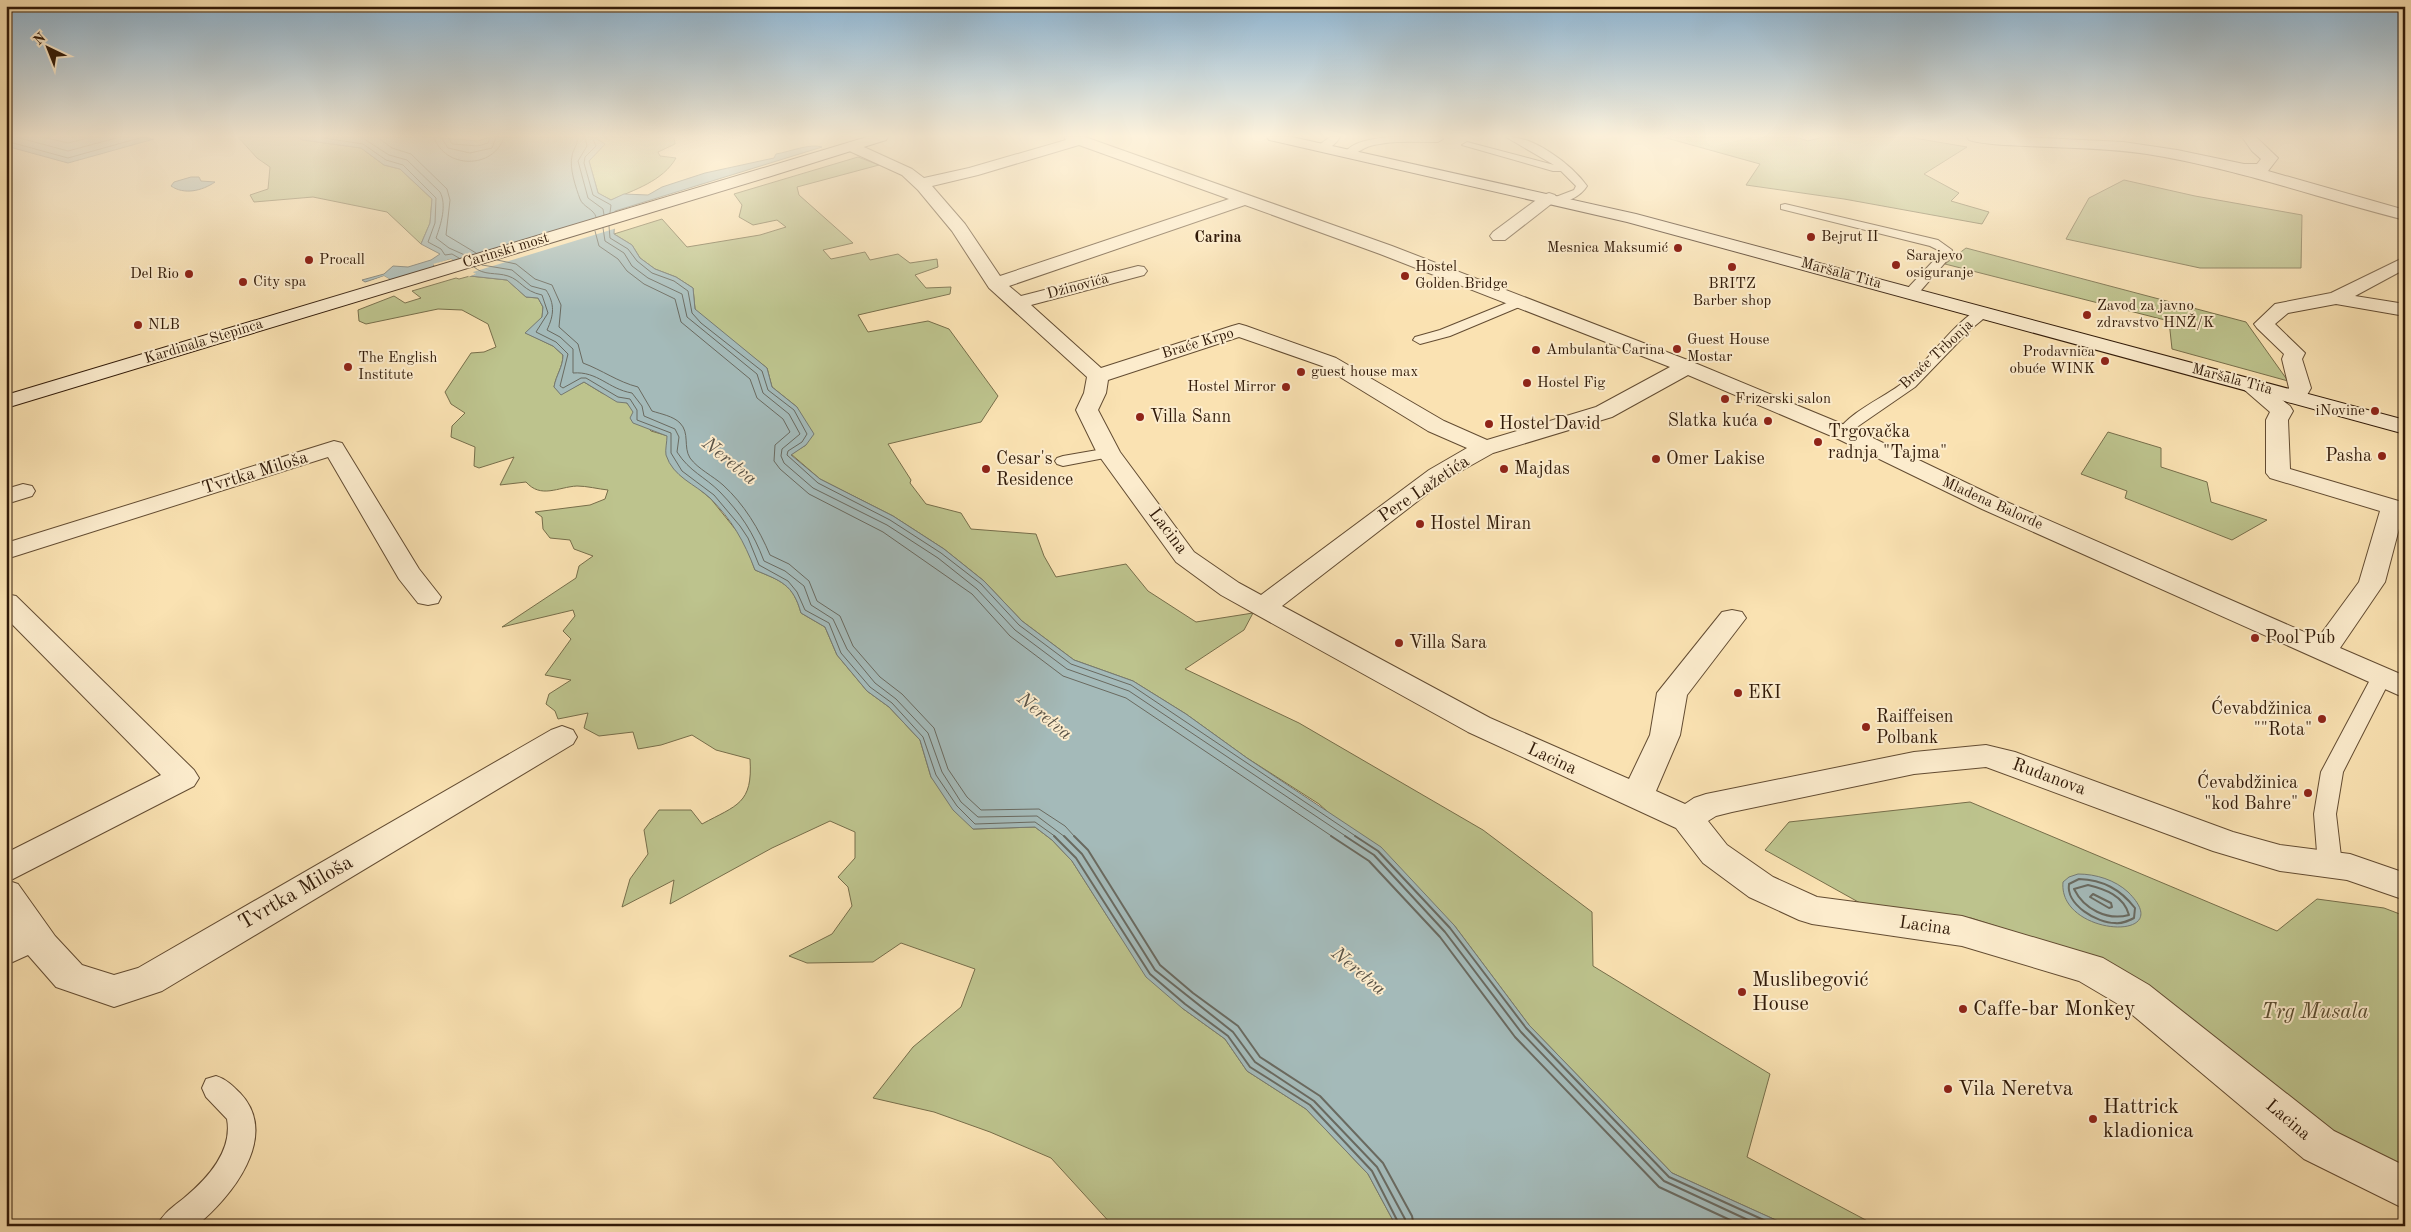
<svg xmlns="http://www.w3.org/2000/svg" width="2411" height="1232" font-family="'Old Standard TT',serif">
<rect width="100%" height="100%" fill="#fae2b2"/>
<filter id="stains"><feTurbulence type="fractalNoise" baseFrequency=".004" numOctaves="4"/><feColorMatrix values="0 0 0 0 .2 0 0 0 0 .09 0 0 0 0 .02 0 0 0 .5 -.17"/></filter>
<radialGradient id="worn" r=".72"><stop offset=".6" stop-color="#630" stop-opacity="0"/><stop offset="1" stop-color="#630" stop-opacity=".3"/></radialGradient>
<g fill="#bdc38d" stroke="#776e4a">
<polygon points="238,137 297,137 303,140 361,148 384,165 400,169 432,199 430,223 421,244 387,212 313,197 254,202 250,195 268,189 270,167 257,158"/>
<path d="M593,137H674L675,144L658,152L660,156L676,158C663,181 634,190 611,200L598,193L589,161L605,144Z"/>
<polygon points="1663,137 1796,137 1808,141 1823,137 1908,137 1967,147 1924,174 1959,193 1951,201 1989,212 1982,224 1844,199 1746,185 1760,164"/>
<polygon points="858,157 879,165 797,187 799,195 853,243 823,250 831,259 865,252 870,260 898,254 910,263 937,259 938,267 915,275 926,288 951,287 950,294 858,315 868,332 928,321 949,329 998,396 981,422 888,444 911,480 910,483 926,504 961,513 971,529 1036,534 1044,556 1056,577 1126,564 1148,591 1196,622 1253,613 1244,630 1185,669 1299,723 1483,830 1592,912 1593,966 1770,1074 1747,1157 1877,1226 1789,1226 1672,1173 1529,1025 1454,925 1319,804 1247,758 1186,714 1133,681 1074,660 1022,621 984,581 944,549 893,516 820,479 791,454 806,445 797,407 772,387 767,368 704,319 695,309 693,288 676,277 655,269 640,258 632,245 614,234 662,219 687,247 760,235 786,227 777,220 753,225 739,217 742,205 734,194"/>
<polygon points="2124,180 2195,196 2302,215 2301,268 2200,268 2066,239 2089,198"/>
<polygon points="1966,248 2246,322 2288,381 2172,349 2169,321 1945,264"/>
<path d="M470,276L507,280L526,297L538,298L543,307L542,318L526,333L553,346L563,355C563,367 556,375 554,387L561,394L584,382L602,393L627,403L651,431L668,436L699,489L711,499L744,540L755,570C781,581 793,584 801,613L825,627L837,655L867,691L889,707L920,740L931,777L973,829L1035,827L1052,840L1072,861L1118,933L1182,1008L1225,1039L1247,1071L1306,1109L1368,1174L1396,1226H1113L1051,1158L990,1132L934,1112L873,1098L913,1047L961,1007L975,969L901,943L873,962L807,963L789,956L832,934L852,906L848,887L838,877L855,858V832L830,821L772,848L670,904L674,880L622,907L630,879L648,854L644,830L659,810H691L702,824C737,805 753,804 750,759L716,750L692,735L661,745L638,749L633,732L599,736L584,728L588,713L558,719L555,711L546,704L549,694L571,680L545,675L571,639L563,631L575,616L573,610L502,627L576,578L579,566L593,556L574,549L570,540L550,538L543,529L542,517L535,512L590,505L605,499L608,490C598,489 587,486 577,486C558,487 541,499 526,482L500,485L514,457L479,468L474,466L475,447L451,437L452,426L465,413L451,404L445,392L471,353L484,352L496,347L488,324L462,310L438,309L366,324L359,321L358,310L394,296L405,303L421,298L412,291L456,278L459,279Z"/>
<polygon points="2108,432 2161,448 2161,467 2207,482 2211,502 2267,520 2232,540 2125,498 2127,491 2081,474"/>
<polygon points="1970,802 2277,931 2317,899 2384,908 2405,916 2405,1176 2359,1154 2098,959 1971,918 1887,918 1765,850 1789,822"/>
</g>
<g fill="#a4bab9" stroke="#767a72">
<polygon points="6,137 147,137 154,139 68,163 6,146"/>
<path d="M297,137H431L478,141L490,137H593L605,144L589,161L598,193L611,200L624,194L648,195L662,187L705,173L774,158L776,154C789,152 810,143 822,147L615,211L614,234L632,245L640,258L655,269L676,277L693,288L695,309L767,368L772,387L797,407L814,434L806,445L791,455L820,479L893,516L944,549L984,581L1022,621L1074,660L1133,681L1186,714L1247,758L1381,847L1454,925L1529,1025L1672,1173L1789,1226H1396L1368,1174L1306,1109L1247,1071L1225,1039L1182,1008L1146,977L1072,861L1052,840L1035,827L973,829L953,810L931,777L920,740L889,707L867,691L837,655L825,627L801,613C793,584 781,581 755,570C744,541 732,520 710,498C695,484 673,477 666,455C665,450 667,442 667,436L633,423L630,418L633,412L627,403L617,402L584,382L561,395L554,387C556,375 563,367 563,355L553,346L525,333L542,317L543,307L538,298L526,297L507,280L470,276L475,274L451,259L433,265L436,267L391,280L384,276L365,282L362,280L384,274L393,266L408,267L431,260L440,254L421,244L430,223L432,199L400,169L384,165L361,148L303,140Z"/>
<path d="M191,177H199L201,181L215,182C202,191 184,195 171,186L174,182Z"/>
<path d="M2078,874C2096,874 2115,880 2128,892C2180,943 2058,937 2063,882L2069,877Z"/>
</g>
<polygon fill="#fae2b2" points="617,213 617,228 473,272 476,274 468,277 470,274 451,262 390,282 384,279 371,281 384,276 391,280 436,267 433,264 451,259 455,261"/>
<g fill="none" stroke-linecap="round" stroke-linejoin="round">
<g stroke="#6a6a60" stroke-width="1">
<polyline points="16,137 68,151 120,137"/>
<polyline points="43,137 68,143 92,137"/>
<polyline points="318,137 363,144 386,160 403,165 436,198 435,223 428,242 441,249 445,255 452,254 459,258"/>
<path d="M361,137L389,155L407,160L440,192C447,205 441,224 436,238L449,248L467,256"/>
<polyline points="377,137 392,148 411,154 447,189 450,200 446,235 476,253"/>
<path d="M434,137C444,169 494,170 504,137"/>
<polyline points="441,137 448,148 470,153 492,148 496,137"/>
<polyline points="448,137 452,144 478,146 488,143 490,137"/>
<path d="M578,137C578,145 573,149 572,156C569,168 576,188 580,199C583,207 594,209 596,217"/>
<polyline points="585,137 587,146 578,161 588,198 603,209 604,215"/>
<polyline points="592,137 596,146 585,157 584,163 593,195 611,205 610,213"/>
<polyline points="6,141 68,158 143,137"/>
<polyline points="609,226 610,238 628,249 637,261 652,273 674,281 688,291 692,313 701,323 762,371 768,390 794,410 807,434 802,442 788,451 787,455 818,483 890,520 941,553 981,584 1019,625 1071,664 1131,685 1357,837"/>
<polyline points="603,228 605,241 624,253 632,266 648,278 682,294 687,317 757,374 763,393 789,414 800,434 782,449 781,456 784,463 813,488 887,525 938,558 977,589 1015,630 1067,669 1129,691 1347,837"/>
<polyline points="595,231 599,246 618,259 627,271 644,284 675,299 681,322 750,379 757,398 783,419 790,432 775,445 774,461 780,469 809,494 883,532 972,594 1010,636 1063,676 1126,698 1333,837"/>
<path d="M497,260L516,264L535,279L552,285L561,305L559,327L578,344L583,363C602,370 618,382 638,387L652,411C661,414 673,416 680,423C690,433 683,447 690,458C698,469 713,476 723,485C744,504 759,529 770,555L789,564L809,581L817,601L840,616L853,646L880,677L902,694L934,728L948,769L967,797L981,810L1039,809L1065,826L1075,837"/>
<path d="M482,265L512,270L531,286L546,290C555,304 554,315 547,330L560,337L573,349V373C598,371 608,389 632,393L642,406L644,416L675,429L679,437L677,452C690,472 704,476 720,492C741,514 753,532 764,561L785,571L804,586L811,605L833,619L847,649L875,683L896,699L928,733L942,772L961,802L978,817L1037,816L1065,837"/>
<path d="M474,267C484,276 496,272 508,276C521,280 523,291 542,295L548,313L536,332L556,342L568,354L560,386L563,388L581,378H586L618,397L630,399L637,410V420L671,433V453L682,471L714,495L740,526L748,538L759,565L788,581L797,592L805,610L829,623L841,653L870,687L892,703L923,737L936,775L957,806L975,824L1035,822L1056,837"/>
</g>
<g stroke="#6a6a60" stroke-width="2">
<polyline points="1054,836 1076,858 1150,974 1185,1004 1228,1036 1250,1067 1310,1105 1372,1171 1400,1226"/>
<polyline points="1064,836 1082,854 1155,970 1233,1032 1255,1062 1314,1101 1377,1167 1405,1219 1406,1226"/>
<polyline points="1074,836 1088,850 1160,965 1193,993 1238,1026 1260,1057 1320,1096 1383,1163 1412,1216 1414,1226"/>
<polyline points="1331,836 1369,861 1440,937 1515,1037 1659,1187 1743,1226"/>
<polyline points="1345,836 1374,855 1445,932 1521,1032 1664,1181 1761,1226"/>
<polyline points="1355,836 1378,851 1450,928 1526,1028 1669,1177 1777,1226"/>
<path d="M2079,879C2103,880 2120,889 2135,908L2134,918C2128,921 2122,924 2115,923C2097,923 2066,905 2069,884Z"/>
<path d="M2088,885C2105,889 2124,896 2129,915C2107,921 2084,909 2074,889Z"/>
<polygon points="2093,894 2111,903 2112,907 2109,908 2090,897"/>
</g>
<defs>
<g id="lane">
<path d="M1330,137H1340C1336,144 1328,151 1319,149V145Z"/>
<path d="M1390,137H1441L1443,139L1438,142C1416,142 1392,140 1370,146C1362,148 1354,157 1345,155L1344,153C1355,140 1374,139 1390,137Z"/>
<path d="M1506,137C1533,135 1572,165 1587,186C1581,196 1565,205 1553,202V198L1574,190L1576,186L1561,171H1553L1462,145L1467,142L1554,165Z"/>
<polygon points="1785,204 1938,240 1952,250 1950,257 1916,296 1906,296 1905,293 1906,290 1938,256 1940,251 1930,246 1781,209 1781,205"/>
<polygon points="1519,298 1524,299 1525,302 1524,305 1450,336 1420,344 1413,340 1415,337 1440,330"/>
<path d="M1983,308L1988,309L1990,312L1988,315L1971,329L1915,387L1854,429L1849,436H1839L1836,433C1852,410 1882,399 1904,382C1925,365 1960,314 1983,308Z"/>
<polygon points="1109,448 1115,450 1117,453 1115,456 1063,466 1057,464 1055,461 1057,458 1063,456"/>
<polygon points="2381,672 2388,673 2391,678 2343,772 2336,814 2342,865 2338,871 2330,874 2322,871 2318,865 2314,814 2321,772 2371,678 2374,673"/>
<path d="M216,1076C226,1079 233,1086 240,1093C281,1136 231,1198 196,1226H157C163,1213 173,1207 184,1198C207,1179 233,1151 227,1119L206,1097L202,1088L206,1079Z"/>
</g>
<g id="street">
<path d="M1064,137H1085L1392,246L1690,361L1852,428L2000,499L2318,638L2359,582L2380,511L2270,478L2266,473V420L2270,412L2240,386L2243,381C2261,377 2276,396 2290,406L2293,411L2288,420L2290,469L2402,502L2405,506L2385,582L2340,648L2405,676V698L1982,509L1836,438L1688,375L1612,417L1493,453L1445,480L1282,606L1490,718L1629,779L1650,735L1657,693L1722,612L1732,610L1742,612L1746,618L1687,695L1680,735L1656,791L1685,804L1694,798L1706,794L1914,752L1986,745L2015,752L2233,832L2280,845L2350,854L2405,873V900L2347,880L2280,871L2213,851L1986,767L1914,774L1732,812L1716,816L1708,821L1727,845L1773,877L1817,897L1962,916L2103,958L2149,985L2334,1131L2405,1166V1209L2304,1159L2123,1007L2079,981L1962,946L1812,924L1799,920L1749,897L1703,863L1676,828L1468,732L1221,595L1176,562L1097,453L1076,410L1084,393L1087,377L989,288L952,231L918,190L902,175L845,149L843,146L850,142L855,143L912,169L924,178L969,168L1066,140ZM1079,145L1229,199L1000,276L965,224L932,186L978,175ZM1245,205L1380,254L1670,367L1596,407L1487,440L1444,421L1336,358L1246,326L1239,324L1232,326L1101,368L1031,305L1144,275L1147,271L1144,267L1138,266L1021,296L1009,286ZM1239,337L1322,366L1428,431L1467,448L1429,470L1261,595L1239,583L1194,552L1120,452L1098,410L1106,393L1108,380Z"/>
<path d="M1967,137H2022L2123,142L2177,150L2244,164H2257L2261,159L2252,151L2242,137H2256L2278,158L2268,171L2405,210V220C2318,198 2235,168 2147,154C2107,148 2066,148 2026,146C2007,145 1987,145 1969,140Z"/>
<polygon points="1549,193 1555,195 1557,198 1555,201 1505,240 1493,240 1490,236 1493,232 1543,195"/>
<polygon points="2405,257 2405,269 2355,296 2405,304 2405,316 2336,304 2288,313 2275,324 2305,353 2302,359 2311,388 2303,402 2295,403 2287,402 2284,397 2289,388 2282,359 2284,354 2257,328 2254,324 2275,304 2331,293"/>
<polygon points="334,441 342,443 345,448 419,569 441,597 438,603 428,605 418,603 399,579 328,457 6,559 6,543"/>
<polygon points="23,484 32,486 35,491 32,496 6,504 6,489"/>
<polygon points="6,594 16,596 194,770 199,778 194,786 9,881 18,884 55,936 82,965 114,975 138,968 551,730 562,726 573,730 577,737 573,744 162,991 114,1007 56,987 28,955 6,965 6,933 11,930 6,922 6,853 161,775 6,618"/>
</g>
<g id="secondary">
<polygon points="867,137 888,137 886,140 768,177 6,408 6,395"/>
<polygon points="1267,137 1292,137 1636,214 2405,420 2405,434 1627,222 1274,141 1269,140"/>
</g>
</defs>
<use href="#lane" stroke="#634c32" stroke-width="2"/>
<use href="#street" stroke="#634c32" stroke-width="2"/>
<use href="#secondary" stroke="#311a08" stroke-width="2"/>
<use href="#lane" fill="#fceccd" fill-rule="evenodd"/>
<use href="#street" fill="#fceccd" fill-rule="evenodd"/>
<use href="#secondary" fill="#fceccd" fill-rule="evenodd"/>
</g>
<linearGradient id="sky" x2="0" y2="1"><stop stop-color="#8db6d5"/><stop offset="0.44" stop-color="#fdf2dc"/><stop offset="1" stop-color="#fdf2dc" stop-opacity="0"/></linearGradient>
<rect width="2411" height="309" fill="url(#sky)"/>
<g fill="#8f2418" stroke="#fceccd" stroke-width="2">
<circle cx="1811" cy="237" r="5"/>
<circle cx="1678" cy="248" r="5"/>
<circle cx="309" cy="260" r="5"/>
<circle cx="1896" cy="265" r="5"/>
<circle cx="1732" cy="267" r="5"/>
<circle cx="189" cy="274" r="5"/>
<circle cx="1405" cy="276" r="5"/>
<circle cx="243" cy="282" r="5"/>
<circle cx="2087" cy="315" r="5"/>
<circle cx="138" cy="325" r="5"/>
<circle cx="1677" cy="349" r="5"/>
<circle cx="1536" cy="350" r="5"/>
<circle cx="2105" cy="361" r="5"/>
<circle cx="348" cy="367" r="5"/>
<circle cx="1301" cy="372" r="5"/>
<circle cx="1527" cy="383" r="5"/>
<circle cx="1286" cy="387" r="5"/>
<circle cx="1725" cy="399" r="5"/>
<circle cx="2375" cy="411" r="5"/>
<circle cx="1140" cy="417" r="5"/>
<circle cx="1768" cy="421" r="5"/>
<circle cx="1489" cy="424" r="5"/>
<circle cx="1818" cy="442" r="5"/>
<circle cx="2382" cy="456" r="5"/>
<circle cx="1656" cy="459" r="5"/>
<circle cx="986" cy="469" r="5"/>
<circle cx="1504" cy="469" r="5"/>
<circle cx="1420" cy="524" r="5"/>
<circle cx="2255" cy="638" r="5"/>
<circle cx="1399" cy="643" r="5"/>
<circle cx="1738" cy="693" r="5"/>
<circle cx="2322" cy="719" r="5"/>
<circle cx="1866" cy="727" r="5"/>
<circle cx="2308" cy="793" r="5"/>
<circle cx="1742" cy="992" r="5"/>
<circle cx="1963" cy="1009" r="5"/>
<circle cx="1948" cy="1089" r="5"/>
<circle cx="2093" cy="1119" r="5"/>
</g>
<g text-anchor="middle" dominant-baseline="central" stroke-width="4" stroke-linejoin="round" paint-order="stroke">
<g font-size="15" fill="#311a08" stroke="#fceccd" text-anchor="start">
<text x="1821" y="237">Bejrut II</text>
<text x="1668" y="248" text-anchor="end">Mesnica Maksumić</text>
<text x="1906" y="256">Sarajevo<tspan x="1906" dy="17">osiguranje</tspan></text>
<text x="319" y="260">Procall</text>
<text x="1415" y="267">Hostel<tspan x="1415" dy="17">Golden Bridge</tspan></text>
<text x="179" y="274" text-anchor="end">Del Rio</text>
<text x="253" y="282">City spa</text>
<text x="1732" y="284" text-anchor="middle">BRITZ<tspan x="1732" dy="17">Barber shop</tspan></text>
<text x="2097" y="306">Zavod za javno<tspan x="2097" dy="17">zdravstvo HNŽ/K</tspan></text>
<text x="148" y="325">NLB</text>
<text x="1687" y="340">Guest House<tspan x="1687" dy="17">Mostar</tspan></text>
<text x="1546" y="350">Ambulanta Carina</text>
<text x="2095" y="352" text-anchor="end">Prodavnica<tspan x="2095" dy="17">obuće WINK</tspan></text>
<text x="358" y="358">The English<tspan x="358" dy="17">Institute</tspan></text>
<text x="1311" y="372">guest house max</text>
<text x="1537" y="383">Hostel Fig</text>
<text x="1276" y="387" text-anchor="end">Hostel Mirror</text>
<text x="1735" y="399">Frizerski salon</text>
<text x="2365" y="411" text-anchor="end">iNovine</text>
</g>
<g font-size="15" fill="#311a08" stroke="#fceccd">
<text transform="translate(506 251) rotate(-17)">Carinski most</text>
<text transform="translate(1841 274) rotate(15)">Maršala Tita</text>
<text transform="translate(1078 287) rotate(-15)">Džinovića</text>
<text transform="translate(204 342) rotate(-17)">Kardinala Stepinca</text>
<text transform="translate(1198 344) rotate(-17)">Braće Krpo</text>
<text transform="translate(1937 355) rotate(-43)">Braće Trbonja</text>
<text transform="translate(2232 380) rotate(15)">Maršala Tita</text>
<text transform="translate(1992 504) rotate(24)">Mladena Balorde</text>
</g>
<g font-size="16" font-weight="bold" fill="#311a08" stroke="#fceccd">
<text x="1218" y="238">Carina</text>
</g>
<g font-size="18" fill="#311a08" stroke="#fceccd" text-anchor="start">
<text x="1150" y="417">Villa Sann</text>
<text x="1758" y="421" text-anchor="end">Slatka kuća</text>
<text x="1499" y="424">Hostel David</text>
<text x="1828" y="432">Trgovačka<tspan x="1828" dy="21">radnja "Tajma"</tspan></text>
<text x="2372" y="456" text-anchor="end">Pasha</text>
<text x="996" y="459">Cesar's<tspan x="996" dy="21">Residence</tspan></text>
<text x="1666" y="459">Omer Lakise</text>
<text x="1514" y="469">Majdas</text>
<text x="1430" y="524">Hostel Miran</text>
<text x="2265" y="638">Pool Pub</text>
<text x="1409" y="643">Villa Sara</text>
<text x="1748" y="693">EKI</text>
<text x="2312" y="709" text-anchor="end">Ćevabdžinica<tspan x="2312" dy="21">""Rota"</tspan></text>
<text x="1876" y="717">Raiffeisen<tspan x="1876" dy="21">Polbank</tspan></text>
<text x="2298" y="783" text-anchor="end">Ćevabdžinica<tspan x="2298" dy="21">"kod Bahre"</tspan></text>
</g>
<g font-size="18" fill="#311a08" stroke="#fceccd">
<text transform="translate(255 473) rotate(-17)">Tvrtka Miloša</text>
<text transform="translate(1424 489) rotate(-34)">Pere Lažetića</text>
<text transform="translate(1168 531) rotate(53)">Lacina</text>
<text transform="translate(1552 759) rotate(25)">Lacina</text>
<text transform="translate(2049 777) rotate(20)">Rudanova</text>
<text transform="translate(1925 926) rotate(8)">Lacina</text>
<text transform="translate(2288 1120) rotate(40)">Lacina</text>
</g>
<g font-size="19" font-style="italic" fill="#595246" stroke="#fceccd">
<text transform="translate(729 462) rotate(39)">Neretva</text>
<text transform="translate(1044 717) rotate(39)">Neretva</text>
<text transform="translate(1358 972) rotate(40)">Neretva</text>
</g>
<g font-size="21" fill="#311a08" stroke="#fceccd">
<text transform="translate(296 893) rotate(-30)">Tvrtka Miloša</text>
</g>
<g font-size="21" fill="#311a08" stroke="#fceccd" text-anchor="start">
<text x="1752" y="980">Muslibegović<tspan x="1752" dy="24">House</tspan></text>
<text x="1973" y="1009">Caffe-bar Monkey</text>
<text x="1958" y="1089">Vila Neretva</text>
<text x="2103" y="1107">Hattrick<tspan x="2103" dy="24">kladionica</tspan></text>
</g>
<g font-size="21" font-style="italic" fill="#5b4d30" stroke="#fceccd">
<text x="2315" y="1012">Trg Musala</text>
</g>
</g>
<rect width="2411" height="1232" fill="none" stroke="#fae2b2" stroke-width="25"/>
<rect x="8" y="8" width="2396" height="1217" fill="none" stroke="#311a08" stroke-width="2.5"/>
<rect x="12" y="12" width="2386" height="1207" fill="none" stroke="#311a08"/>
<g transform="translate(48 48) rotate(317)" stroke="#fceccd" stroke-width="4" paint-order="stroke">
<path d="M0-4L9 19L0 12L-9 19Z" fill="#311a08"/>
<text y="-8" font-size="14" font-weight="bold" text-anchor="middle" fill="#311a08">N</text>
</g>
<rect width="100%" height="100%" filter="url(#stains)"/>
<rect width="100%" height="100%" fill="url(#worn)"/>
</svg>
